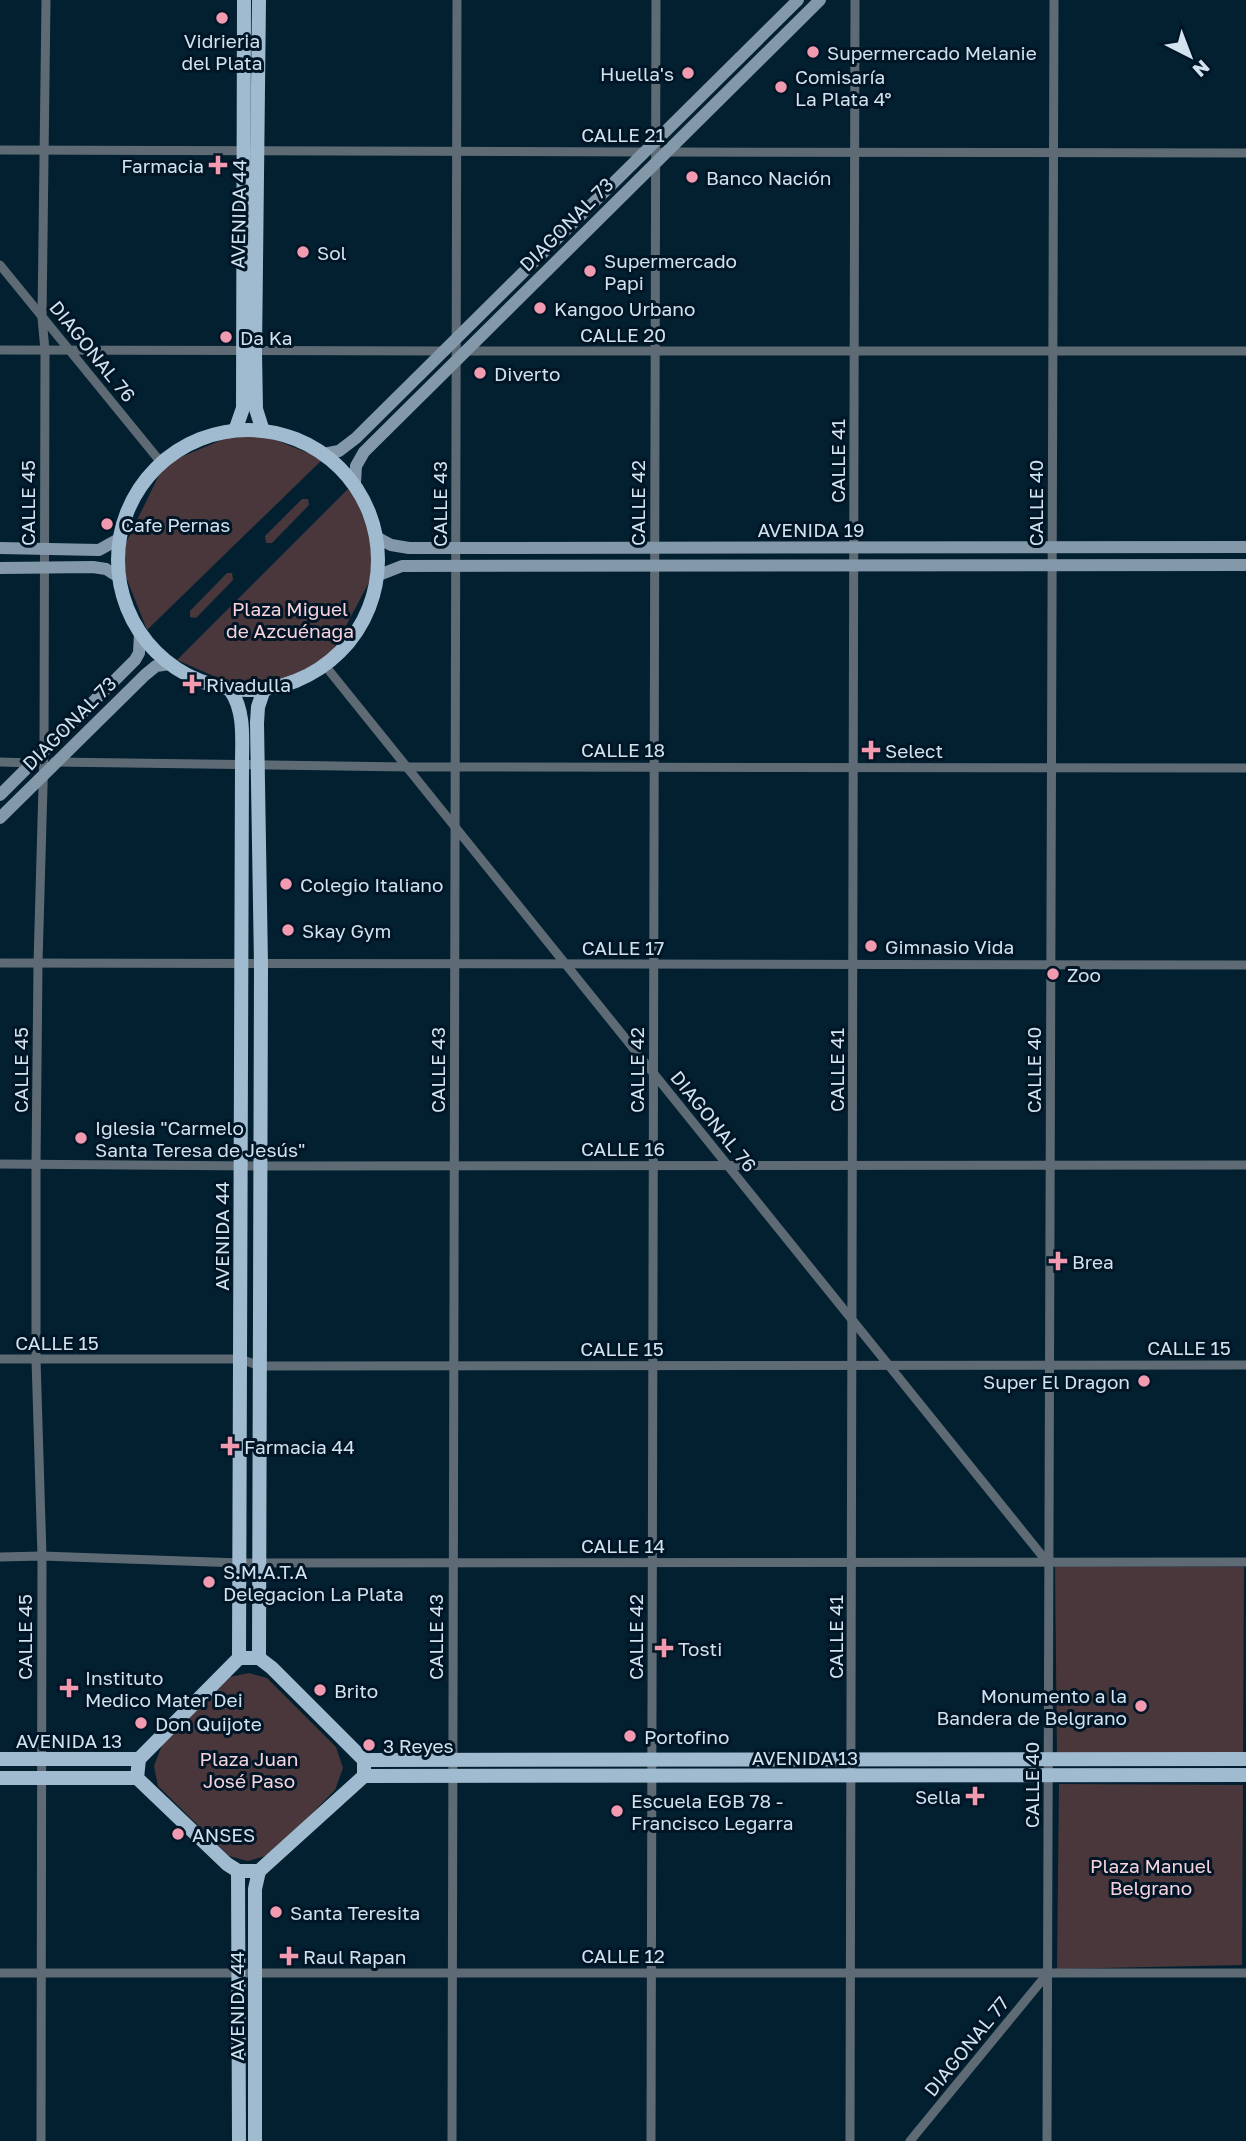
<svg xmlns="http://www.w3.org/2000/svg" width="1246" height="2141" font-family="'Golos Text',sans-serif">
<rect width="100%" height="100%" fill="#032031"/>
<g fill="#49373b">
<polygon points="236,434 263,435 323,459 147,630 122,567 122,551 159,475 169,462"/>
<polygon points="351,486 377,554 374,573 330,656 317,667 257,687 241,688 177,660"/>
<polygon points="302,499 308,499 309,505 272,543 266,543 265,536"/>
<polygon points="227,573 232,573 233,580 196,618 190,617 190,611"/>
<polygon points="1055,1566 1244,1567 1243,1754 1057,1755"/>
<polygon points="249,1673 267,1678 336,1747 343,1768 335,1790 272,1854 248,1861 229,1856 158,1786 154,1766 162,1745 230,1677"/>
<polygon points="1059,1784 1243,1785 1242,1965 1057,1969"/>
</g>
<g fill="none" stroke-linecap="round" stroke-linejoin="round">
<g stroke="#5e6b75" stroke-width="9">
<polyline points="0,150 646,152"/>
<polyline points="663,152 1246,153"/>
<polyline points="0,265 159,460"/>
<polyline points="0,350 446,351"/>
<polyline points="464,351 1246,351"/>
<polyline points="327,668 1048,1563"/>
<polyline points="0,762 33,763"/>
<polyline points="54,762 407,767 1246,768"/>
<polyline points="0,963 1246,965"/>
<polyline points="0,1164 260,1166 1246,1165"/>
<polyline points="0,1359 240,1359 260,1366 1246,1365"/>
<polyline points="0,1557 42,1556 240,1563 1246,1562"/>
<polyline points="0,1973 1246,1973"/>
<polyline points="41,2141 42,1556 36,1359 36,1165 38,963 44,751 45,350 42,318 46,0"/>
<polyline points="452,2141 457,0"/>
<polyline points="651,2141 656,0"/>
<polyline points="850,2141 855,0"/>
<polyline points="910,2141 1048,1973"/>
<polyline points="1047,2141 1054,0"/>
</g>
<g stroke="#8398a8" stroke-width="12">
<polyline points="323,454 339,451 356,438 798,0"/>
<polyline points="355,483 356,466 364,452 820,0"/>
<polyline points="378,538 391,545 409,548 1246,547"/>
<polyline points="0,548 99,550 117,540"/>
<polyline points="0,568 93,567 106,569 117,576"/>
<polyline points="379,575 402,566 1246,565"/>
<polyline points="0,795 135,660 139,653 140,633"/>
<polyline points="0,818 145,675 156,666 170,664"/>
</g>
<g stroke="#a0bbcf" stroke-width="14">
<polyline points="259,0 255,352 256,409 262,428"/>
<polyline points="236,428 243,408 244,0"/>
<circle cx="248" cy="560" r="130"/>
<path d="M231,691C245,712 242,739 242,763L239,1658"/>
<polygon points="239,1658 259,1658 272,1668 364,1760 364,1776 259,1871 238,1871 227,1864 137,1778 139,1759"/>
<polyline points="259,1658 261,964 257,723 258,707 263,692"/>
<polyline points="0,1759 139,1759"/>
<polyline points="364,1760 1246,1759"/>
<polyline points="364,1776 1246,1775"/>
<polyline points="0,1778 137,1778"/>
<polyline points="238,1871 239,2141"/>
<polyline points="255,2141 255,1889 259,1871"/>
</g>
</g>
<g fill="#f29aaf" stroke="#001627" stroke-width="2.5">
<circle cx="222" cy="18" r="7"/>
<circle cx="813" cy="52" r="7"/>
<circle cx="688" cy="73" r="7"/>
<circle cx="781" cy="87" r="7"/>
<path d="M214.5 154.5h7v7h7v7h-7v7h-7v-7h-7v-7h7z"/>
<circle cx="692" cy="177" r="7"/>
<circle cx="303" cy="252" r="7"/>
<circle cx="590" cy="271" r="7"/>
<circle cx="540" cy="308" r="7"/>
<circle cx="226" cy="337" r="7"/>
<circle cx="480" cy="373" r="7"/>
<circle cx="107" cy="524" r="7"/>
<path d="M188.5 673.5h7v7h7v7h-7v7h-7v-7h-7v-7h7z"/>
<path d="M867.5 739.5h7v7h7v7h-7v7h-7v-7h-7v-7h7z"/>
<circle cx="286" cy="884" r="7"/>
<circle cx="288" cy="930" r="7"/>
<circle cx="871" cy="946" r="7"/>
<circle cx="1053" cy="974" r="7"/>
<circle cx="81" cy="1138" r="7"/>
<path d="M1054.5 1250.5h7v7h7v7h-7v7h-7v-7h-7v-7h7z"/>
<circle cx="1144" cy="1381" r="7"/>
<path d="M226.5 1435.5h7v7h7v7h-7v7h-7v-7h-7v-7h7z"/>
<circle cx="209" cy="1582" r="7"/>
<path d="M660.5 1637.5h7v7h7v7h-7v7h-7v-7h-7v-7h7z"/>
<path d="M65.5 1677.5h7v7h7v7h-7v7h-7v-7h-7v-7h7z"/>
<circle cx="320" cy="1690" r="7"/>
<circle cx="1141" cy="1706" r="7"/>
<circle cx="141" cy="1723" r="7"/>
<circle cx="630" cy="1736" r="7"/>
<circle cx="369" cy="1745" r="7"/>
<path d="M971.5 1785.5h7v7h7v7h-7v7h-7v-7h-7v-7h7z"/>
<circle cx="617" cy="1811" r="7"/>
<circle cx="178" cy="1834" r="7"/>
<circle cx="276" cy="1912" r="7"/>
<path d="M285.5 1945.5h7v7h7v7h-7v7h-7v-7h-7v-7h7z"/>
</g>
<g text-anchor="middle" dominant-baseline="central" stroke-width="6" stroke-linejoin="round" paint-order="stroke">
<g font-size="19" fill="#d2e2ee" stroke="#001627" text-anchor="start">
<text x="222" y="40" text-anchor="middle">Vidrieria<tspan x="222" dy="22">del Plata</tspan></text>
<text x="827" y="52">Supermercado Melanie</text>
<text x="674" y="73" text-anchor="end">Huella's</text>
<text x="795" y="76">Comisaría<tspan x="795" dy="22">La Plata 4°</tspan></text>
<text x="204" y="165" text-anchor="end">Farmacia</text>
<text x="706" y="177">Banco Nación</text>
<text x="317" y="252">Sol</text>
<text x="604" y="260">Supermercado<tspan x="604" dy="22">Papi</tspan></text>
<text x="554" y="308">Kangoo Urbano</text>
<text x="240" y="337">Da Ka</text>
<text x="494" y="373">Diverto</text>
<text x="121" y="524">Cafe Pernas</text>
<text x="206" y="684">Rivadulla</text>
<text x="885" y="750">Select</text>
<text x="300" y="884">Colegio Italiano</text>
<text x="302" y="930">Skay Gym</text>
<text x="885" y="946">Gimnasio Vida</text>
<text x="1067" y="974">Zoo</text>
<text x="95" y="1127">Iglesia "Carmelo<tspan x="95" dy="22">Santa Teresa de Jesús"</tspan></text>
<text x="1072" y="1261">Brea</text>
<text x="1130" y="1381" text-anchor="end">Super El Dragon</text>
<text x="244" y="1446">Farmacia 44</text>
<text x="223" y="1571">S.M.A.T.A<tspan x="223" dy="22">Delegacion La Plata</tspan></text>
<text x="678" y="1648">Tosti</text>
<text x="85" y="1677">Instituto<tspan x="85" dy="22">Medico Mater Dei</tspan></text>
<text x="334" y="1690">Brito</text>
<text x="1127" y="1695" text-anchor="end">Monumento a la<tspan x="1127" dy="22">Bandera de Belgrano</tspan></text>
<text x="155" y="1723">Don Quijote</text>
<text x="644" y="1736">Portofino</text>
<text x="383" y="1745">3 Reyes</text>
<text x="961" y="1796" text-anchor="end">Sella</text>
<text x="631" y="1800">Escuela EGB 78 -<tspan x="631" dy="22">Francisco Legarra</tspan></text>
<text x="192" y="1834">ANSES</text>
<text x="290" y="1912">Santa Teresita</text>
<text x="303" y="1956">Raul Rapan</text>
</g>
<g font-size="19" fill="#d2e2ee" stroke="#001627">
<text x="623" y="134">CALLE 21</text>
<text transform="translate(238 214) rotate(-89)">AVENIDA 44</text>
<text transform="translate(566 224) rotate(-45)">DIAGONAL 73</text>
<text x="623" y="334">CALLE 20</text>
<text transform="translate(93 351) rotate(51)">DIAGONAL 76</text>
<text transform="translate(837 461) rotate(-90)">CALLE 41</text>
<text transform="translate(27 503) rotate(-90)">CALLE 45</text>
<text transform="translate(637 503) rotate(-90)">CALLE 42</text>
<text transform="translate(1035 503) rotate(-90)">CALLE 40</text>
<text transform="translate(439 504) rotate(-90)">CALLE 43</text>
<text x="811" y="529">AVENIDA 19</text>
<text transform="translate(69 723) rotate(-45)">DIAGONAL 73</text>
<text x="623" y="749">CALLE 18</text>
<text x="623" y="947">CALLE 17</text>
<text transform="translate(20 1070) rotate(-90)">CALLE 45</text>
<text transform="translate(437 1070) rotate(-90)">CALLE 43</text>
<text transform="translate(636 1070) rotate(-90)">CALLE 42</text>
<text transform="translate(836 1070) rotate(-90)">CALLE 41</text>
<text transform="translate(1033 1070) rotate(-90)">CALLE 40</text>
<text transform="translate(714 1121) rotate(51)">DIAGONAL 76</text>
<text x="623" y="1148">CALLE 16</text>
<text transform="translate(221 1236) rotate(-90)">AVENIDA 44</text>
<text x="57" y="1342">CALLE 15</text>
<text x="1189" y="1347">CALLE 15</text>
<text x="622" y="1348">CALLE 15</text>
<text x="623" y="1545">CALLE 14</text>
<text transform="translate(24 1637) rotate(-90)">CALLE 45</text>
<text transform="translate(435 1637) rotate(-90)">CALLE 43</text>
<text transform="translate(635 1637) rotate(-90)">CALLE 42</text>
<text transform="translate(835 1637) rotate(-90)">CALLE 41</text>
<text x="69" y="1740">AVENIDA 13</text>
<text x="805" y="1757">AVENIDA 13</text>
<text transform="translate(1031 1785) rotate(-90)">CALLE 40</text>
<text x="623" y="1955">CALLE 12</text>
<text transform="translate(236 2006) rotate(-90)">AVENIDA 44</text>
<text transform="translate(966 2046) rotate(-51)">DIAGONAL 77</text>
</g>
<g font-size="19" fill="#f9d3db" stroke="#001627">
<text x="290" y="608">Plaza Miguel<tspan x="290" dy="22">de Azcuénaga</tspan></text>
<text x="249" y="1758">Plaza Juan<tspan x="249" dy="22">José Paso</tspan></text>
<text x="1151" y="1865">Plaza Manuel<tspan x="1151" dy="22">Belgrano</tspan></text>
</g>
</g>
<g transform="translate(1190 56) rotate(138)" stroke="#001627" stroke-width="5" paint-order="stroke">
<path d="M0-5L12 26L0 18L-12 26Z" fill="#d2e2ee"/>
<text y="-10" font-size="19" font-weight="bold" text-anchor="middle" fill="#d2e2ee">N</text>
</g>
</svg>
